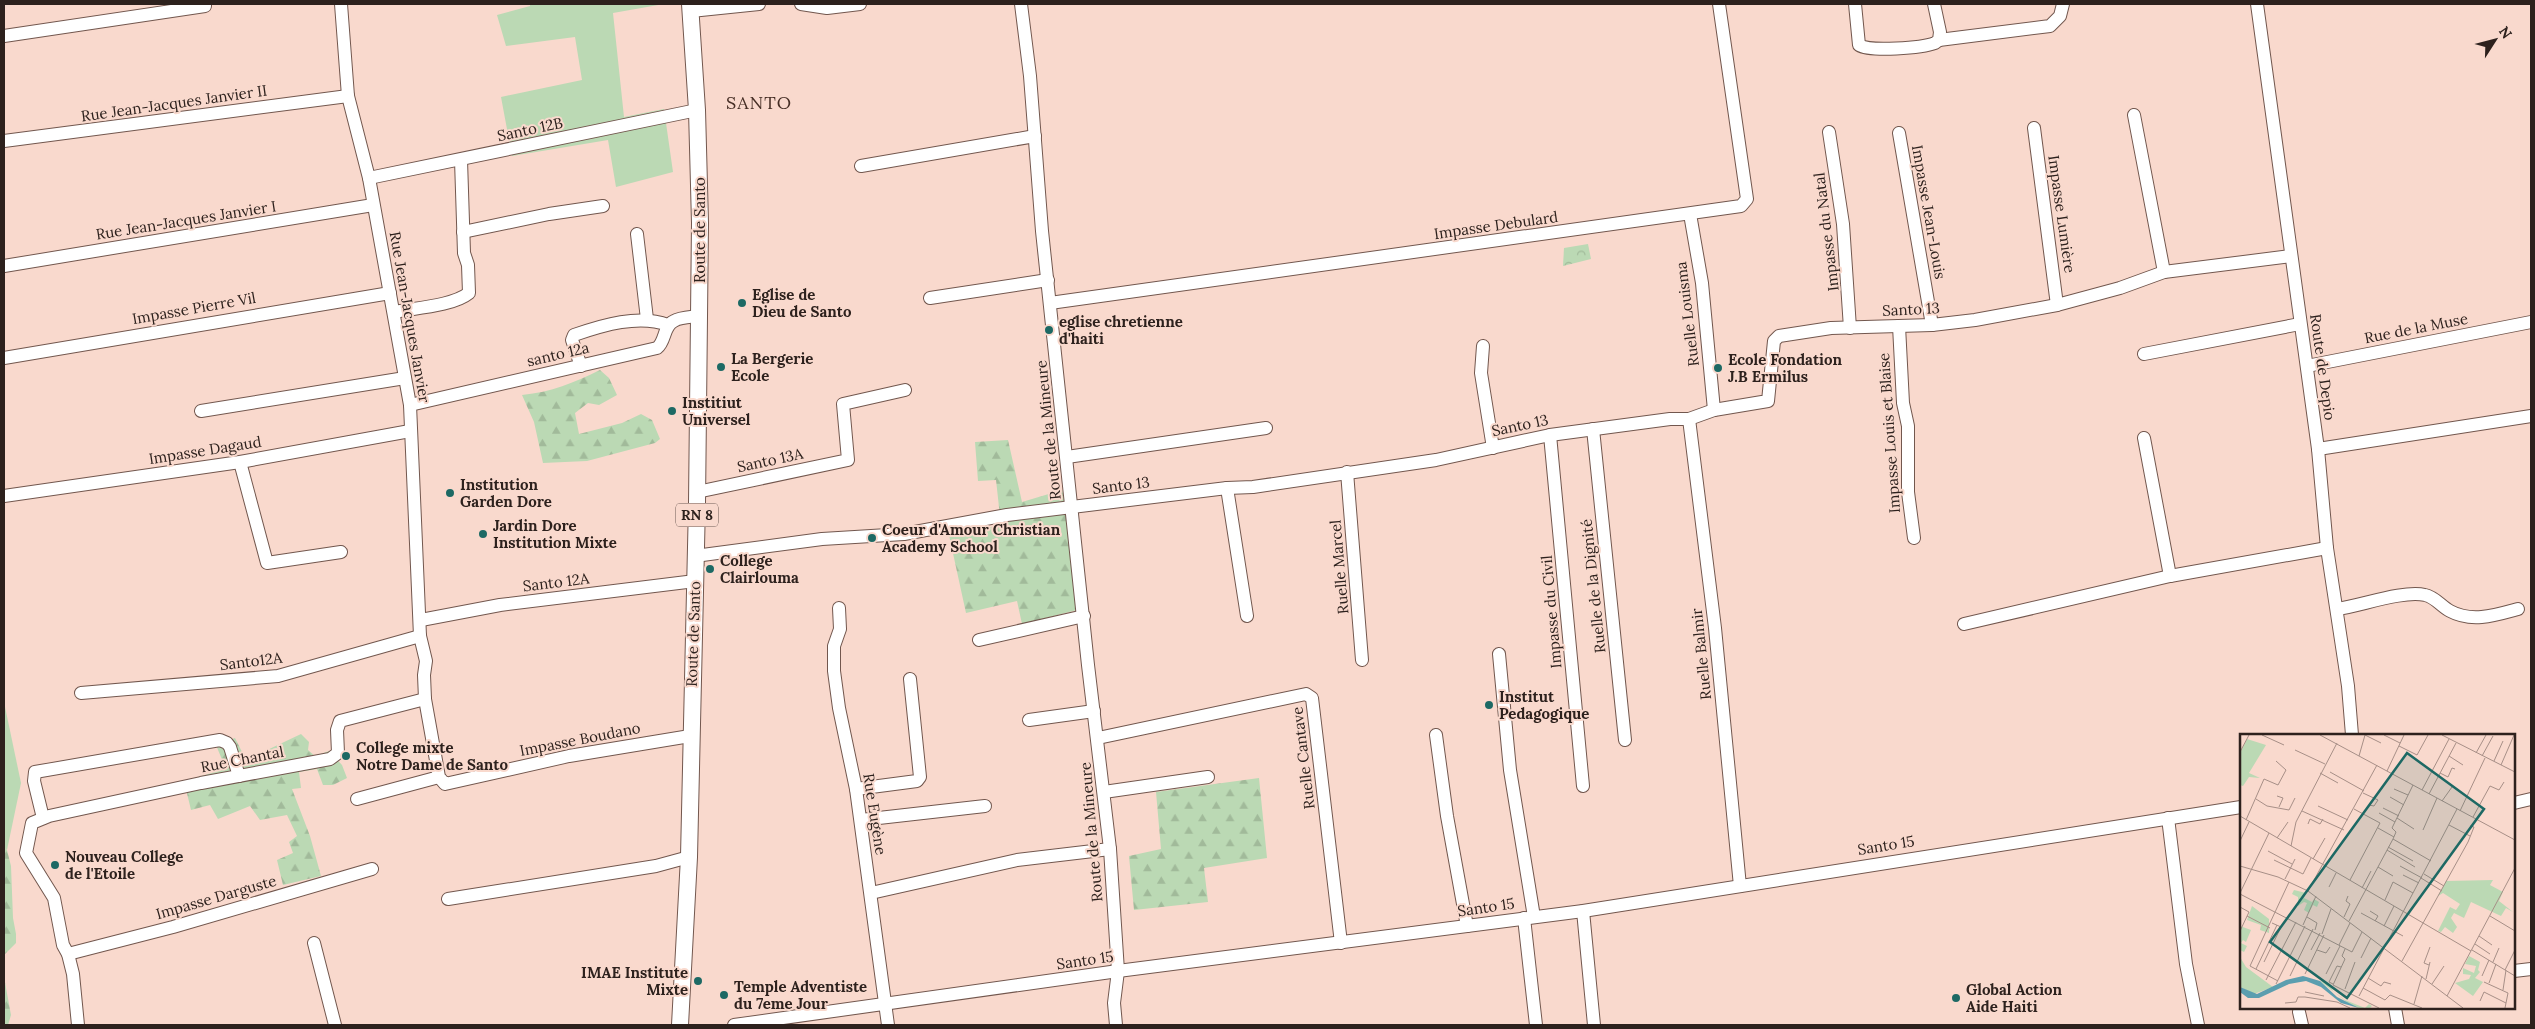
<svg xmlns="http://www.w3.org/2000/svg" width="2535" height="1029" font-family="Lora,serif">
<defs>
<pattern id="forest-firs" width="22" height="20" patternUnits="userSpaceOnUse" patternTransform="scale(1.25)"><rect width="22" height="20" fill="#bbd9b4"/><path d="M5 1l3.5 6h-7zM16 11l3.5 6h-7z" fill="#a1ba9a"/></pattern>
<pattern id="park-crowns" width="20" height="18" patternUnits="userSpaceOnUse" patternTransform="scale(1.25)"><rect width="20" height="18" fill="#bbd9b4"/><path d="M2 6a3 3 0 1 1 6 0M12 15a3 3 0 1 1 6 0" fill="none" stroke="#a1ba9a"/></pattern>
</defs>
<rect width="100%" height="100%" fill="#f9d9cd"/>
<g fill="#bbd9b4">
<polygon points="530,4 664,4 613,13 624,117 664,109 673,172 616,187 608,140 512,156 501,97 582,80 575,37 506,46 497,15 530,6"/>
<polygon points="4,702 21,783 7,850 4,848"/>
</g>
<g fill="url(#forest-firs)">
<path d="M600,370L609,378L617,395L599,405L588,403L575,413L579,434L622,423L641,414L652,420L660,439L655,443L587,461L543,463L534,422L522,395C552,392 573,383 600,370Z"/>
<polygon points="1008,440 1022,502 1062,490 1068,513 1077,610 1022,624 1017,601 966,613 949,535 1001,525 996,480 978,481 975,442"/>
<polygon points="301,734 309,742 308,750 315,756 329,751 342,765 347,778 333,785 323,785 317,769 299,772 301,788 292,789 310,836 321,876 283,885 277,860 293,853 289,842 297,836 287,815 260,820 250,806 218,819 210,805 191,810 184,781 222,770 223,762 216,745 235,738 246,760"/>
<polygon points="1259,778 1267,858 1204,868 1208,902 1134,910 1129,856 1161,849 1156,792"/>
<polygon points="4,848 7,850 11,866 13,918 16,934 16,943 4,955"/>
<polygon points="4,977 11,1015 8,1025 4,1025"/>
</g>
<polygon fill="url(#park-crowns)" points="1588,244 1591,259 1563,266 1564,248"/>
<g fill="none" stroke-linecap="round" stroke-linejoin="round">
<defs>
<g id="minor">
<polyline points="341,4 348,96 369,178 410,405 420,636 426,661 424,675 425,699 439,777 445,784 569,756 690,736"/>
<polyline points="801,4 827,8 860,4"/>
<polyline points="1021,4 1030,76 1042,231 1088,665 1110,849 1118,971 1114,1003 1116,1025"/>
<path d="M1855,4L1859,45C1870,52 1922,48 1935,43L1939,40L1940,32L1934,4"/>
<polyline points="2257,4 2318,449 2327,548 2348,686 2352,735"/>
<polyline points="691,11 759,4"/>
<polyline points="4,36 205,6 205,4"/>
<polyline points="1939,40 2050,26 2060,16 2063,4"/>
<polyline points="2134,115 2164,272"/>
<polyline points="2034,128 2057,305"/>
<polyline points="1829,132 1843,224 1850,328"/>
<polyline points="1899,133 1932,325"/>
<polyline points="4,141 348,96"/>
<polyline points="861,166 1035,136"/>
<polyline points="369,178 697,110"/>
<polyline points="1690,214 1702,283 1714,410"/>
<polyline points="463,232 549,214 603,206"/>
<polyline points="637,234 647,319"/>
<polyline points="4,266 373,205"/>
<polyline points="930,298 1048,280"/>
<polyline points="1050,303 1741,206 1747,199 1719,4"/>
<path d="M394,312C414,308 453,306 469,293L468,265L464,253L461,160"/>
<polyline points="1899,326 1903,403 1908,426 1908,492 1914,538"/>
<polyline points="1483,346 1481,373 1493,448"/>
<polyline points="2144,354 2300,324"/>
<polyline points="4,358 390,293"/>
<path d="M581,366L572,340L574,335C603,325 639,314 668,325"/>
<polyline points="2307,366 2531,322"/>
<path d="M410,405L657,348C666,341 663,326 674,321C680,317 691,317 698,316"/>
<polyline points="201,411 405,378"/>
<polyline points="1689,419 1715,628 1740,886"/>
<polyline points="1593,429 1625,740"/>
<polyline points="1550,435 1583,786"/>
<polyline points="2144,438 2170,576"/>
<polyline points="2318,449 2531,416"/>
<polyline points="1067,457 1266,428"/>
<polyline points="240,462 267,563 341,552"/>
<polyline points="1347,472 1362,660"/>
<polyline points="1227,488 1247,616"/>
<polyline points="697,492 848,460 843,404 905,390"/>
<polyline points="4,496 240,462 410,431"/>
<polyline points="695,556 822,539 904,534 1007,515 1227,488 1253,487 1436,460 1550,435 1670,419 1689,419 1714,410 1768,401 1774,341 1779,336 1831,328 1932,325 1975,320 2057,305 2120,288 2164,272 2291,256"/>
<polyline points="839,608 840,629 834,646 834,671 839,708 856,789 888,1025"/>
<path d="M2337,609C2360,606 2403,590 2425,595C2435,597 2441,606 2450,611C2472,623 2496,615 2518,609"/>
<polyline points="421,620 500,605 695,581"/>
<polyline points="1964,624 2170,576 2327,548"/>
<polyline points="979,640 1084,616"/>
<polyline points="1499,654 1510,770 1534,917"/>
<polyline points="81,693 278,676 420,636"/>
<polyline points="1029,720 1094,711"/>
<polyline points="1436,735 1447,816 1467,926"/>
<polyline points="1098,738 1306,694 1312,698 1341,943"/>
<polyline points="856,789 917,781 920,777 910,679"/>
<polyline points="1104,792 1208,777"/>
<polyline points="357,799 439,777"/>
<polyline points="2514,803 2531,799"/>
<polyline points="43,818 34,781 35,772 220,740 227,743 230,747 239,776"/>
<polyline points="2168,818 2186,964 2198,1025"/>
<polyline points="861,820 985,806"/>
<polyline points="871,893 1017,860 1110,849"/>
<polyline points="448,899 656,866 689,857"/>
<polyline points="1583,911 1594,1025"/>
<polyline points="1524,918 1536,1025"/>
<polyline points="314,943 335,1025"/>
<polyline points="68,954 173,927 372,869"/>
<polyline points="2514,971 2531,969"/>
<polyline points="2395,1008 2398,1025"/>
<polyline points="2299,1012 2302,1025"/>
<polyline points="78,1025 73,974 68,954 63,945 54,898 26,853 32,823 49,816 201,783 330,759 338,753 337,730 340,721 425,699"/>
<polyline points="734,1025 1118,971 1583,911 2241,807"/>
</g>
<polyline id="major" points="680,1025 689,857 697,503 700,223 697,110 690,4"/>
</defs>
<use href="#minor" stroke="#72574e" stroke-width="14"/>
<use href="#major" stroke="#72574e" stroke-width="18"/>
<use href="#minor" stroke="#fff" stroke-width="12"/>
<use href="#major" stroke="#fff" stroke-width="16"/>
</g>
<g fill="#1d6964" stroke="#f9d9cd" stroke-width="2">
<circle cx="742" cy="303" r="5"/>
<circle cx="1049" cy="330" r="5"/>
<circle cx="721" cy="367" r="5"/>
<circle cx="1718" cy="368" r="5"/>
<circle cx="672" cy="411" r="5"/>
<circle cx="450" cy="493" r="5"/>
<circle cx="483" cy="534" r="5"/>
<circle cx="872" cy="538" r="5"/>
<circle cx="710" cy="569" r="5"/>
<circle cx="1489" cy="705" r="5"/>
<circle cx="346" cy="756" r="5"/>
<circle cx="55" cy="865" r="5"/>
<circle cx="698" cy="981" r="5"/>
<circle cx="724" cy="995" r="5"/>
<circle cx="1956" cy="998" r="5"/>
</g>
<g text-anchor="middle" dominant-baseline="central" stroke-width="4" stroke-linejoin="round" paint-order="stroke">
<rect fill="#f9d9cd" stroke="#6a5852" stroke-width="1" x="676" y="503.5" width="42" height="23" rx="4"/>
<g font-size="14" font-weight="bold" fill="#2d211d">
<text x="697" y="515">RN 8</text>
</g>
<g font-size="15" fill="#2d211d" stroke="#f9d9cd">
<text transform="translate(174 103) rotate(-8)">Rue Jean-Jacques Janvier II</text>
<text transform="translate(530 129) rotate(-12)">Santo 12B</text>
<text transform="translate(1929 212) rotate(80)">Impasse Jean-Louis</text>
<text transform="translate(2062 214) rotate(82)">Impasse Lumière</text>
<text transform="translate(186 220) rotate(-9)">Rue Jean-Jacques Janvier I</text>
<text transform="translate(1496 225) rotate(-8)">Impasse Debulard</text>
<text transform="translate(699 230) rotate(-90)">Route de Santo</text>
<text transform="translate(1826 232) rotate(-97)">Impasse du Natal</text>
<text transform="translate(194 308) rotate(-10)">Impasse Pierre Vil</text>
<text transform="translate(1911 309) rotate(-3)">Santo 13</text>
<text transform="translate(1687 314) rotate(-97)">Ruelle Louisma</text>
<text transform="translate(410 317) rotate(80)">Rue Jean-Jacques Janvier</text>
<text transform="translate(2416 328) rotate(-11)">Rue de la Muse</text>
<text transform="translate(558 354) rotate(-13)">santo 12a</text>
<text transform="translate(2323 367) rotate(82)">Route de Depio</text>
<text transform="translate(1520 425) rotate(-12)">Santo 13</text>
<text transform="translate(1048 430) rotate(-96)">Route de la Mineure</text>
<text transform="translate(1889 433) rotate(-94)">Impasse Louis et Blaise</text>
<text transform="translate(205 450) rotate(-9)">Impasse Dagaud</text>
<text transform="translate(770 460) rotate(-12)">Santo 13A</text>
<text transform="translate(1121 485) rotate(-7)">Santo 13</text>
<text transform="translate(1339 567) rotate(-95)">Ruelle Marcel</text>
<text transform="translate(556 582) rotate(-7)">Santo 12A</text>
<text transform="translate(1593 586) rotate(-96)">Ruelle de la Dignité</text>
<text transform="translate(1551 612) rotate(-95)">Impasse du Civil</text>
<text transform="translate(693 634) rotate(-88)">Route de Santo</text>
<text transform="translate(1701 654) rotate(-96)">Ruelle Balmir</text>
<text transform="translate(251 661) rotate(-7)">Santo12A</text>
<text transform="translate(580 739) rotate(-11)">Impasse Boudano</text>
<text transform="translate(1303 758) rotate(-97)">Ruelle Cantave</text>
<text transform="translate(242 759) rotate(-11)">Rue Chantal</text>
<text transform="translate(875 814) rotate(81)">Rue Eugène</text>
<text transform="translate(1091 832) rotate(-95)">Route de la Mineure</text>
<text transform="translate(1886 845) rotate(-9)">Santo 15</text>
<text transform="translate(216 897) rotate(-16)">Impasse Darguste</text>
<text transform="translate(1486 907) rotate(-8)">Santo 15</text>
<text transform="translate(1085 960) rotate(-8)">Santo 15</text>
</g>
<g font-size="15" font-weight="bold" fill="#2d211d" stroke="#f9d9cd" text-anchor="start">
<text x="752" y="294">Eglise de<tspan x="752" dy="17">Dieu de Santo</tspan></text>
<text x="1059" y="321">eglise chretienne<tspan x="1059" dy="17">d'haiti</tspan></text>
<text x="731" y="358">La Bergerie<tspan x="731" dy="17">Ecole</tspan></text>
<text x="1728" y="359">Ecole Fondation<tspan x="1728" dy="17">J.B Ermilus</tspan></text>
<text x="682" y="402">Institiut<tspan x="682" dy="17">Universel</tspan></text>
<text x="460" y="484">Institution<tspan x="460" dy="17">Garden Dore</tspan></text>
<text x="493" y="525">Jardin Dore<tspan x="493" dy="17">Institution Mixte</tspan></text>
<text x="882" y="529">Coeur d'Amour Christian<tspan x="882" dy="17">Academy School</tspan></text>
<text x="720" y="560">College<tspan x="720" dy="17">Clairlouma</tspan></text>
<text x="1499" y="696">Institut<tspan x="1499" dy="17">Pedagogique</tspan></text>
<text x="356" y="747">College mixte<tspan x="356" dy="17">Notre Dame de Santo</tspan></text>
<text x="65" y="856">Nouveau College<tspan x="65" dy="17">de l'Etoile</tspan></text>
<text x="688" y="972" text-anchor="end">IMAE Institute<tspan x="688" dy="17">Mixte</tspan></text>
<text x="734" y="986">Temple Adventiste<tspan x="734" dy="17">du 7eme Jour</tspan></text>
<text x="1966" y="989">Global Action<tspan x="1966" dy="17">Aide Haiti</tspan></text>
</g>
<g font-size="18" letter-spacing="1" fill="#462e25" stroke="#f9d9cd">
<text x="759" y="102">SANTO</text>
</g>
</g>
<g transform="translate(2240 734)">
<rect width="275" height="275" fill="#f9d9cd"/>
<path d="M54,156L66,159L64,164L72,168L74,165L79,168L77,173L73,171L69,179L64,176L67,169L64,168L58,172V163L52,160ZM229,222L240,228L238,236L240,238L235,244L243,248L233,262L215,249L229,245L231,241L223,240V234L234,239L236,232L225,230ZM0,223L6,233L33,253L14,260L0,253ZM80,247L89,249L93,257L105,266L125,274L129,270L132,272L130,274H119L108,269Z" fill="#bbd9b4"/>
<path d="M7,5L26,11L9,39L20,44L9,43L3,52L0,51V19ZM253,146L250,151L263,158L259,167L273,178L266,174L261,182L231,168L224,184L214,179L211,184L217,193L213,199L205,193L201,198L198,197L210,173L216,176L220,170L203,159L198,162L206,147ZM12,172L29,185V199L20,196L21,191L7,186ZM0,192L11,196L6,208L3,206L1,209L7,212L4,218L0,216Z" fill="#bbd9b4"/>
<path d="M63,242L80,247L97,263L119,274L101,269L81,253L66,247L49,250L19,264H8L0,258V253L17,260L46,246Z" fill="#5b9eaf"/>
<path fill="none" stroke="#a78f87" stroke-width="1" d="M22,1L44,11M80,1L275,106M125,1L141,9M144,1L160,9M202,1L275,38M159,12L177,21L188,1M55,16L85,30M0,18L9,1M236,19L246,1M119,22L125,1M209,22L223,31M242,22L253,2M254,27L263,7M261,31L274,1M147,37L164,1M90,38L124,57M80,39L98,49M200,39L208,43L212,34L215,35M154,55L168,61M182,56L209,5M123,59L138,66L134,72L129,71M189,60L216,9M37,62L43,64L39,73M150,63L164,71M16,65L27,72L49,76L55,64M202,67L212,53M78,72L108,86M143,74L159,82M62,77L104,96M220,77L245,24M139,79L155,88M0,82L231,217M233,83L250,52L259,56L264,48M157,84L174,95M6,86L24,45L38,51L46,36L36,27M68,90L70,85L80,90L83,85M209,91L230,102M138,94L154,103M183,96L197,64M37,104L48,88M153,105L191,127M0,107L9,88M51,112L56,88L97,9M148,113L173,127M147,116L175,133M28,117L52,130M73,125L85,104M34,126L63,140L71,124M0,132L38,143L68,157L223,274M160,132L182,144M138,133L153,142M184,140L204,152M163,141L179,149M181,144L202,157M45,145L55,125M110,146L140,89L114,75M89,153L96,139M122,154L131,137M68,157L137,31M0,159L29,99M0,160L112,218L122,198M145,166L153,148L173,159M0,173L9,178L0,197M130,177L138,182L135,187M121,179L163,202M7,182L30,194M250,182L275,197M67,183L77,189L75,196M104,183L110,170L106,167L108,162M109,187L153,105L156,98L152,94L173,51M63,191L76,162M144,192L154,172M82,200L91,175M239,202L252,211M235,210L250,220M99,211L110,189M105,215L102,222L105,225L93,251L139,274M71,216L80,199M77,216L86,219L90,213M232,216L275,242M121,224L131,204M162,227L228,108L234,93L230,92M24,228L41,193L32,189M253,228L259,214M189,231L184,229L190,213M16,235L37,191M265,236L275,216M65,240L84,201M86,240L100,212M50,242L73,195M242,242L249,226M128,244L141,252L144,248L151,250M186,245L190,228M26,246L56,188M38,247L10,232L49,148M244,248L268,259L265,274M249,249L256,230M36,250L65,192M93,250L89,248L97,232L101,233M192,250L204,232M123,254L145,266L150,261L182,274M105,255L115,228M263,256L266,236M65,258L84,262M119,262L217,75M207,262L275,134M240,267L244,258L266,269M45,269L56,268L58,263H65L97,268L110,274M174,270L182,242"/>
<path fill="#1d6964" fill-opacity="0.15" stroke="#1d6964" stroke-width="2.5" d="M167,19L244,75L107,264L30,208Z"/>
<rect width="275" height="275" fill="none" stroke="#2d211d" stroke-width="2.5"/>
</g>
<rect width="2535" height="1029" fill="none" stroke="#2d211d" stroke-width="10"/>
<g transform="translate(2495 40) rotate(54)" stroke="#f9d9cd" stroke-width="4" paint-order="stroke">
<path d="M0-4L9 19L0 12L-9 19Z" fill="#2d211d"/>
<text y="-8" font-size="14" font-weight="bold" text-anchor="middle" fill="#2d211d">N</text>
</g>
</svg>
